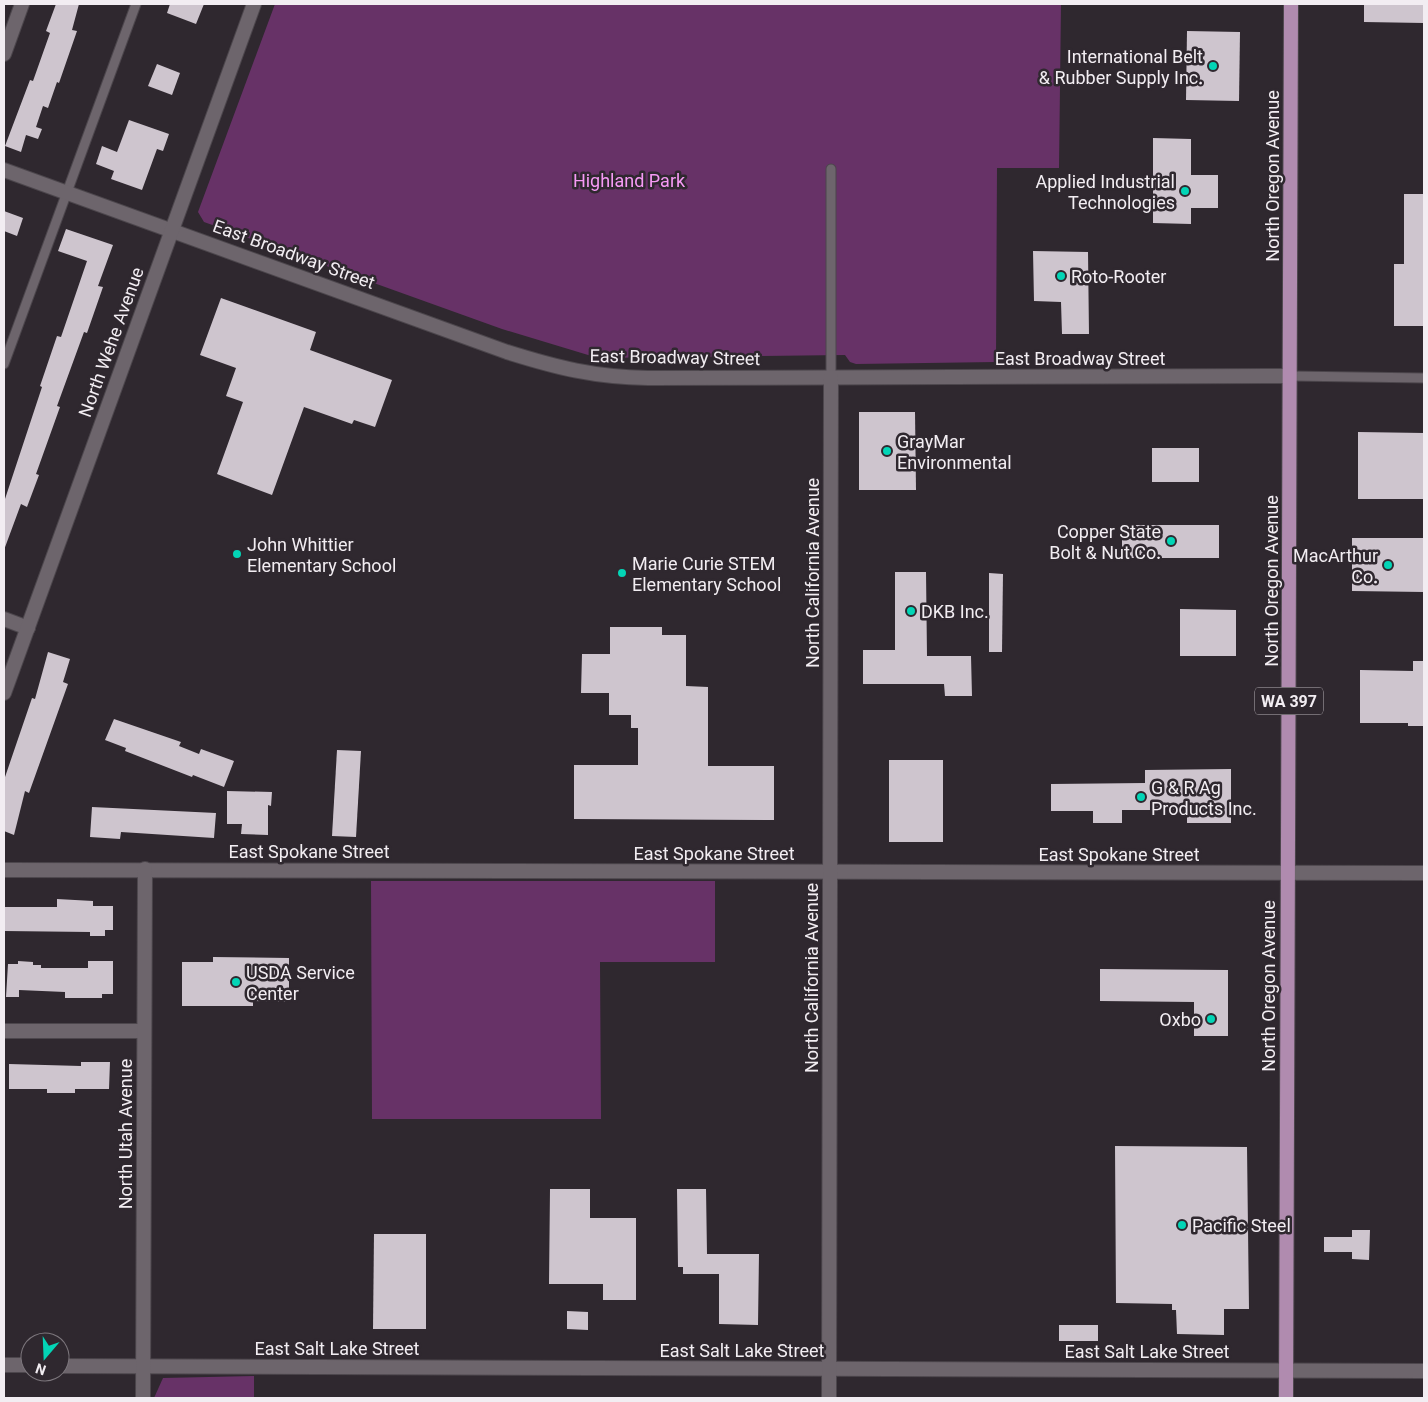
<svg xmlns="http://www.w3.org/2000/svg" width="1428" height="1402" font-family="Roboto,sans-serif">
<rect width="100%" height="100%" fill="#2f282f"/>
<g fill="#673267">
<polygon points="275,4 1061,4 1059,168 997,168 996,362 856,364 850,362 845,355 598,358 502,329 204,222 198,212"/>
<polygon points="371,881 715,881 715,962 600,962 601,1119 372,1119"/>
<polygon points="254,1376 254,1398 154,1398 163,1378"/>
</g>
<g fill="#cec5ce">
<polygon points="56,4 79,4 72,30 77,31 59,83 57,82 48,108 43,106 36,127 42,129 38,139 26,135 21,152 5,146 30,80 33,81 50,33 46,31"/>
<polygon points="170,4 204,4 196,24 167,13"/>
<polygon points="1364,4 1424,4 1424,23 1364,22"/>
<polygon points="1187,31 1240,32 1239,101 1186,100"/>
<polygon points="157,64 180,73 172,95 148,86"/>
<polygon points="129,120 169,134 163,151 157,149 142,190 111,179 114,171 96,164 102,146 117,152"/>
<polygon points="1153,138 1191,139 1191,175 1218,175 1218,208 1191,208 1191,224 1153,223"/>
<polygon points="1404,194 1424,194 1424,326 1394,326 1394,264 1404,264"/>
<polygon points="4,211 23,218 17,236 4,231"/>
<polygon points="66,229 113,245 98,286 103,287 87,333 84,332 57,406 60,407 36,474 39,475 27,507 21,504 4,550 4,502 42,387 40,386 57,336 61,337 87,261 58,251"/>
<polygon points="1033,251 1088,252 1089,334 1062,334 1061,302 1034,301"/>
<polygon points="221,298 316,332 310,350 392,380 375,427 354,420 352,424 304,407 272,495 217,474 243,402 226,396 236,368 200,355"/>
<polygon points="859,412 915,412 916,490 859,490"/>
<polygon points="1358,432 1424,433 1424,499 1358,499"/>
<rect x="1152" y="448" width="47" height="34"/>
<rect x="1122" y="525" width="97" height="33"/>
<polygon points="1352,538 1424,538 1424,592 1352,591"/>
<polygon points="895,572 926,572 927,656 971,656 972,696 945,696 944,684 863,684 863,650 895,650"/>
<polygon points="989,573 1003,574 1002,652 989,652"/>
<polygon points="1180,609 1236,610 1236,656 1180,656"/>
<polygon points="610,627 662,627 662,635 686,635 686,686 708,687 708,766 774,766 774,820 574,819 574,765 638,765 638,728 631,728 631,715 609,715 609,693 581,693 582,654 610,654"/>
<polygon points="48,652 70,659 63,682 68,684 29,793 25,791 14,835 4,831 4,780 32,698 35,699"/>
<polygon points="1413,661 1424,661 1424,726 1408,726 1408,723 1360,723 1360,670 1413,671"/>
<polygon points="114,719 181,742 179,746 199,754 201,749 234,761 224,787 193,775 192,777 125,751 126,748 105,740"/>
<polygon points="337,750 361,751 356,837 332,836"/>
<rect x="889" y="760" width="54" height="82"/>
<polygon points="1231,769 1231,823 1187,823 1187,810 1122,810 1122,823 1093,823 1093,811 1051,811 1051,784 1145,783 1145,770"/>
<polygon points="227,791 272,792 271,806 268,805 268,835 241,834 242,824 227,824"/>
<polygon points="92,807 216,813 214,838 121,832 120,839 90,837"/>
<polygon points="57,899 93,901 93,906 113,906 113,930 105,930 105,936 90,936 90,932 4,931 4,907 57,907"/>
<polygon points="213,957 289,958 289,1002 253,1001 253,1006 182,1006 182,962 213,962"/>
<polygon points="18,961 33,962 33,965 41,965 41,968 88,968 88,961 113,961 113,994 102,994 102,998 65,998 65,992 19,990 19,997 6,997 8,964 18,964"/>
<polygon points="1100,969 1228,970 1228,1036 1194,1036 1194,1002 1100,1001"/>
<polygon points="81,1062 110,1062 109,1089 75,1089 75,1093 47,1093 47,1089 9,1089 9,1064 81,1066"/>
<polygon points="1115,1146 1247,1147 1249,1309 1224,1309 1224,1335 1177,1334 1176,1310 1172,1310 1172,1304 1116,1303"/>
<polygon points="550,1189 590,1189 590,1218 636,1218 636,1300 603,1300 603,1284 549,1284"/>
<polygon points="677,1189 706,1189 707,1254 759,1254 758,1325 719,1324 719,1274 683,1274 683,1267 678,1267"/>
<polygon points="1352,1230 1370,1230 1369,1260 1352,1259 1352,1252 1324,1252 1324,1237 1352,1237"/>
<polygon points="374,1234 426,1234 426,1329 373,1329"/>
<polygon points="567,1311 588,1312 588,1330 567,1329"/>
<rect x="1059" y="1325" width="39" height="16"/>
</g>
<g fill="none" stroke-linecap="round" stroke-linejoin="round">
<defs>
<g id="service">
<polyline points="4,364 136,4"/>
<polyline points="1291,376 1424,378"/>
<polyline points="831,377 831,169"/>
</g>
<g id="minor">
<polyline points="4,54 22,4"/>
<path d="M4,170L507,352C558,368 594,377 648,378L1291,376"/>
<polyline points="4,619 28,628"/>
<polyline points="4,693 254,4"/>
<polyline points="4,870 1424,873"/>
<polyline points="4,1031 144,1031"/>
<polyline points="4,1365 30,1365"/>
<polyline points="60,1366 1424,1371"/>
<polyline points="143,1398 145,869"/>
<polyline points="829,1398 831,377"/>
</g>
<polyline id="primary" points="1286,1398 1291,4"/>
</defs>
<use href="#service" stroke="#4c464c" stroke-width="11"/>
<use href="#minor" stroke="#4c464c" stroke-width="16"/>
<use href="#primary" stroke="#4c464c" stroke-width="16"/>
<use href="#service" stroke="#6d656c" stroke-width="9"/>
<use href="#minor" stroke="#6d656c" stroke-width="14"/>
<use href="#primary" stroke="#b08baf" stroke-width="14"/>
</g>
<g fill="#03d5b6" stroke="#2f282f" stroke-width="2">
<circle cx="1213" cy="66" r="5"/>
<circle cx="1185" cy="191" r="5"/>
<circle cx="1061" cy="276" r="5"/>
<circle cx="887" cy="451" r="5"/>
<circle cx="1171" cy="541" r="5"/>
<circle cx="237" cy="554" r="5"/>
<circle cx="1388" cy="565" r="5"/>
<circle cx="622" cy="573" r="5"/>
<circle cx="911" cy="611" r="5"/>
<circle cx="1141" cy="797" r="5"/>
<circle cx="236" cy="982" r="5"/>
<circle cx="1211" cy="1019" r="5"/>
<circle cx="1182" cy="1225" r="5"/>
</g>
<g text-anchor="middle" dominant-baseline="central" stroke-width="5" stroke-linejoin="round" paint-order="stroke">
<rect fill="#2f282f" stroke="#b8b2b8" stroke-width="1" x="1255" y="687.5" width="68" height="27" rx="4"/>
<g font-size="16" font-weight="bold" fill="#f2edf2">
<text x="1289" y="701">WA 397</text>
</g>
<g font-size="18" fill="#f2edf2" stroke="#2f282f" text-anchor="start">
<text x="1203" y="56" text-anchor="end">International Belt<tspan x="1203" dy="21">&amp; Rubber Supply Inc.</tspan></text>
<text x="1175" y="181" text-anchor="end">Applied Industrial<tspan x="1175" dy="21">Technologies</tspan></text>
<text x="1071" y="276">Roto-Rooter</text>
<text x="897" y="441">GrayMar<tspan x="897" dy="21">Environmental</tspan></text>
<text x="1161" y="531" text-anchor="end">Copper State<tspan x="1161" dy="21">Bolt &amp; Nut Co.</tspan></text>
<text x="247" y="544">John Whittier<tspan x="247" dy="21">Elementary School</tspan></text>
<text x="1378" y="555" text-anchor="end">MacArthur<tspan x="1378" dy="21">Co.</tspan></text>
<text x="632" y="563">Marie Curie STEM<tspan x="632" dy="21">Elementary School</tspan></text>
<text x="921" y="611">DKB Inc.</text>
<text x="1151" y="787">G &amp; R Ag<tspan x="1151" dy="21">Products Inc.</tspan></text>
<text x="246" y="972">USDA Service<tspan x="246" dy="21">Center</tspan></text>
<text x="1201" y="1019" text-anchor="end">Oxbo</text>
<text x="1192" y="1225">Pacific Steel</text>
</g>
<g font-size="18" fill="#f2edf2" stroke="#2f282f">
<text transform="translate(1272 176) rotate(-90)">North Oregon Avenue</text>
<text transform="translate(294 254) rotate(20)">East Broadway Street</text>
<text transform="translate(111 342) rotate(-70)">North Wehe Avenue</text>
<text transform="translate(675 357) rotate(1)">East Broadway Street</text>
<text x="1080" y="358">East Broadway Street</text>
<text transform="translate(812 573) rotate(-90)">North California Avenue</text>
<text transform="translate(1271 581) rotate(-90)">North Oregon Avenue</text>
<text x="309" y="851">East Spokane Street</text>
<text x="714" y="853">East Spokane Street</text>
<text x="1119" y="854">East Spokane Street</text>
<text transform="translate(811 978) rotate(-90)">North California Avenue</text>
<text transform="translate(1268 986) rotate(-90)">North Oregon Avenue</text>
<text transform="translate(125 1134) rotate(-90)">North Utah Avenue</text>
<text x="337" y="1348">East Salt Lake Street</text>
<text x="742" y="1350">East Salt Lake Street</text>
<text x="1147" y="1351">East Salt Lake Street</text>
</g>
<g font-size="18" fill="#f69af5" stroke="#2f282f">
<text x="629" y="180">Highland Park</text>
</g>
</g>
<rect width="1428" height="1402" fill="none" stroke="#f2edf2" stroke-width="10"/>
<g transform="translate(45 1357) rotate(199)"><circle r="24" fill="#2f282f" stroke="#7d777d"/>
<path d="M0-4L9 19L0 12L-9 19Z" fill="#03d5b6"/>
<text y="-8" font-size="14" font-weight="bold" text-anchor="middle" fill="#f2edf2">N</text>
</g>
</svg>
